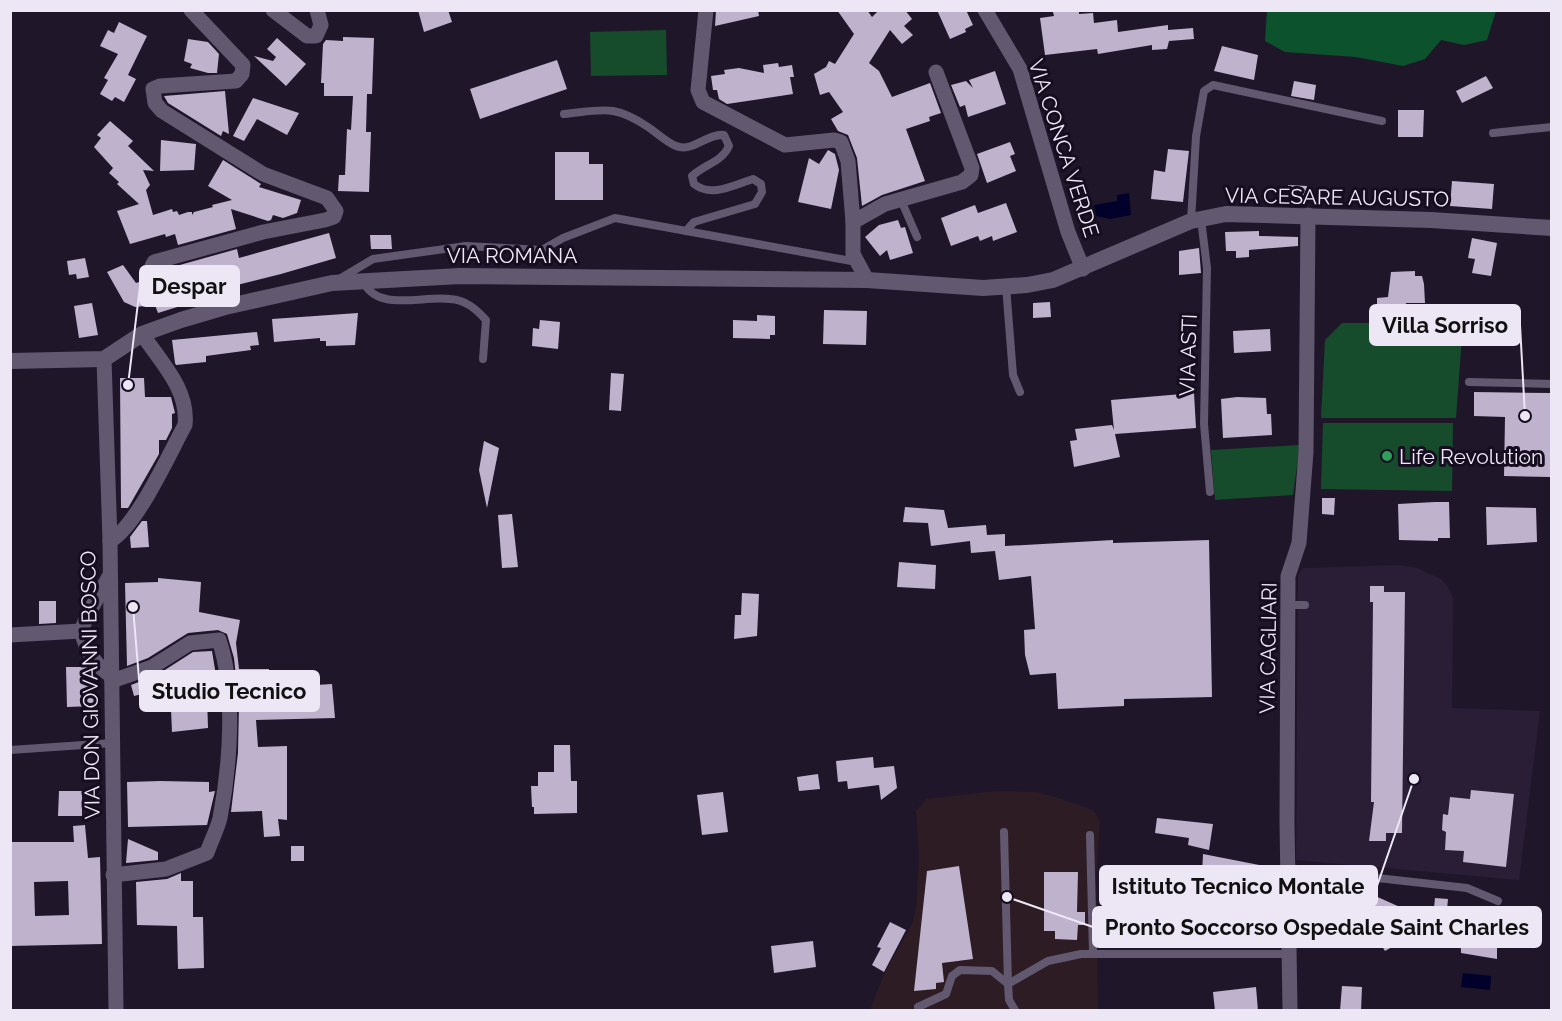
<svg xmlns="http://www.w3.org/2000/svg" width="1562" height="1021" font-family="Raleway,sans-serif">
<rect width="100%" height="100%" fill="#20162a"/>
<polygon fill="#2a1e37" points="1400,565 1417,568 1441,579 1448,587 1453,598 1452,708 1540,711 1519,880 1296,860 1298,575 1303,568"/>
<polygon fill="#2e1c24" points="996,791 1035,792 1058,798 1093,810 1100,821 1096,878 1098,1010 870,1010 884,974 912,924 916,908 919,858 916,811 926,799"/>
<g fill="#164c2c">
<polygon points="666,30 667,75 591,76 590,32"/>
<polygon points="1342,323 1463,323 1456,418 1321,418 1325,340"/>
<polygon points="1323,423 1453,423 1452,491 1321,489"/>
<polygon points="1300,445 1293,495 1215,500 1211,450"/>
<polygon points="1202,887 1280,893 1281,941 1275,945 1201,944"/>
</g>
<polygon fill="#0c532d" points="1267,11 1267,10 1496,11 1487,40 1464,45 1441,40 1425,59 1403,66 1356,57 1285,52 1265,41"/>
<g fill="#00002a">
<polygon points="1129,193 1131,215 1110,219 1096,216 1094,205 1117,201 1117,195"/>
<polygon points="1463,973 1491,976 1490,990 1461,987"/>
</g>
<g fill="#beb2cd" fill-rule="evenodd">
<polygon points="418,10 448,10 452,22 424,32"/>
<polygon points="716,10 758,10 759,16 715,26"/>
<polygon points="837,10 867,10 872,17 879,10 905,10 912,19 904,26 913,35 902,44 890,30 869,63 879,71 892,97 930,83 941,113 929,117 930,121 906,129 925,181 882,195 862,206 857,158 848,135 838,131 831,119 843,112 829,92 820,95 814,74 826,67 829,61 835,64 854,34"/>
<polygon points="937,10 966,10 973,25 965,29 966,32 950,39"/>
<polygon points="1079,10 1079,14 1093,13 1094,23 1117,20 1118,32 1168,25 1168,30 1193,28 1194,39 1169,41 1167,49 1152,50 1152,45 1098,54 1097,49 1045,55 1040,18 1054,16 1053,12"/>
<polygon points="119,22 147,36 128,75 136,79 124,102 115,97 112,101 100,94 108,80 104,78 118,54 100,46 108,30 114,33"/>
<polygon points="343,37 374,38 372,94 367,94 366,132 371,132 369,192 338,191 339,175 345,175 347,129 351,130 353,96 324,96 324,83 321,83 323,44 326,40 343,41"/>
<polygon points="277,38 306,64 286,86 254,56 273,61 276,57 267,49"/>
<polygon points="188,39 208,42 219,54 217,73 208,73 190,68 192,64 184,61"/>
<polygon points="1222,46 1258,55 1254,80 1214,71"/>
<polygon points="557,60 567,89 480,119 470,89"/>
<polygon points="778,63 779,67 792,65 794,77 790,77 793,94 727,104 719,99 717,90 713,90 711,76 725,74 724,70 739,68 764,73 763,65"/>
<polygon points="995,71 1006,104 968,117 965,105 960,107 951,85 966,81 973,88 969,80"/>
<polygon points="1486,76 1493,88 1462,103 1456,91"/>
<polygon points="1294,81 1316,85 1314,100 1291,96"/>
<polygon points="225,91 229,134 223,131 221,136 168,103 164,96"/>
<polygon points="253,98 299,113 287,135 257,119 244,141 233,136"/>
<polygon points="1398,110 1424,110 1423,137 1398,137"/>
<polygon points="110,121 133,141 128,146 154,171 143,170 150,185 146,190 153,215 172,209 173,212 177,211 179,215 188,212 192,212 192,215 194,212 213,207 212,205 232,200 208,186 223,160 261,184 259,187 301,200 297,213 283,218 273,215 271,220 268,221 231,209 236,229 178,245 175,234 166,237 165,234 130,244 117,211 139,204 117,184 119,182 109,173 113,168 94,147 101,138 97,135"/>
<polygon points="161,140 196,144 194,170 160,171"/>
<polygon points="1010,142 1015,154 1010,156 1016,171 987,183 977,154"/>
<polygon points="1168,149 1189,151 1183,202 1151,199 1154,170 1165,172"/>
<polygon points="828,150 835,154 839,170 831,209 798,202 809,158 819,164"/>
<polygon points="555,152 589,152 589,164 603,164 603,200 555,200"/>
<polygon points="1452,181 1494,184 1492,209 1450,206"/>
<polygon points="1288,185 1307,186 1306,200 1287,199"/>
<polygon points="1006,203 1017,232 993,241 992,236 980,241 978,236 951,246 941,218 975,205 978,213"/>
<polygon points="898,220 901,228 905,227 913,253 890,260 887,250 880,256 865,237 879,225"/>
<polygon points="1259,231 1259,236 1298,237 1298,246 1249,250 1249,257 1236,258 1236,251 1226,251 1225,232"/>
<polygon points="329,233 336,258 281,274 233,286 231,279 222,282 170,272 169,268 237,249 239,258"/>
<polygon points="370,235 391,235 392,249 371,249"/>
<polygon points="1472,238 1497,243 1491,276 1472,273 1475,259 1468,258"/>
<polygon points="1199,248 1201,273 1179,275 1179,251"/>
<polygon points="85,258 89,277 77,279 76,274 69,275 67,261"/>
<polygon points="123,265 136,283 149,279 159,289 203,299 158,313 155,305 135,307 124,302 107,272"/>
<polygon points="1415,271 1415,276 1422,276 1424,284 1425,303 1406,303 1406,318 1377,319 1377,298 1388,297 1391,272"/>
<polygon points="1050,302 1051,317 1033,318 1033,303"/>
<polygon points="92,303 98,335 79,338 74,306"/>
<polygon points="824,310 867,311 866,345 823,344"/>
<polygon points="358,313 355,345 326,346 326,341 320,341 320,338 274,342 272,319"/>
<polygon points="757,315 775,316 775,335 770,335 770,339 733,338 733,320 757,321"/>
<polygon points="540,320 560,322 558,349 532,346 533,328 539,329"/>
<polygon points="1270,329 1271,351 1234,353 1233,331"/>
<polygon points="257,332 259,345 250,346 251,350 206,356 206,362 176,365 175,363 172,340"/>
<polygon points="611,373 624,374 621,411 609,410"/>
<polygon points="120,378 144,378 145,397 171,397 175,413 172,414 172,428 166,440 159,440 159,454 128,508 121,508"/>
<polygon points="1474,392 1551,393 1550,477 1504,476 1505,417 1474,416"/>
<polygon points="1194,393 1196,428 1115,434 1120,457 1074,467 1070,441 1077,440 1075,429 1112,425 1114,430 1111,400"/>
<polygon points="1237,397 1266,398 1267,414 1271,414 1272,435 1223,438 1221,399"/>
<polygon points="484,441 499,448 487,508 479,470"/>
<polygon points="1322,498 1335,498 1334,515 1322,514"/>
<polygon points="1435,502 1449,502 1450,538 1438,538 1438,541 1399,540 1398,504"/>
<polygon points="905,507 944,510 948,528 986,525 987,535 1005,534 1005,546 1113,540 1113,543 1209,540 1212,697 1124,699 1124,706 1058,709 1056,673 1030,675 1025,655 1024,630 1035,629 1031,576 999,580 995,551 971,553 970,541 931,546 928,523 903,522"/>
<polygon points="1486,507 1536,508 1537,542 1487,545"/>
<polygon points="512,514 518,567 502,568 498,515"/>
<polygon points="142,521 147,521 149,547 131,548 130,537"/>
<polygon points="899,562 936,565 935,589 897,587"/>
<polygon points="158,578 201,582 199,612 240,620 236,643 239,669 269,669 268,688 332,684 335,718 256,720 258,747 287,746 287,820 278,819 280,836 264,837 262,811 231,812 238,753 239,705 234,658 227,634 218,630 188,633 148,658 127,666 125,583 158,582"/>
<polygon points="1370,586 1384,586 1384,592 1405,592 1402,833 1386,833 1386,841 1369,841 1374,802 1371,802 1373,602 1370,602"/>
<polygon points="742,593 759,594 757,636 734,639 735,615 741,615"/>
<polygon points="39,601 56,601 56,623 39,624"/>
<polygon points="212,651 219,694 207,695 208,728 172,732 170,687 134,696 131,685 157,675 193,652"/>
<polygon points="66,667 87,667 93,674 94,706 67,707"/>
<polygon points="554,745 570,745 571,781 577,781 577,813 534,814 534,807 532,807 531,786 538,786 538,772 554,772"/>
<polygon points="873,757 874,768 894,766 897,788 881,800 879,785 848,789 847,781 838,782 836,761"/>
<polygon points="818,774 820,789 799,791 797,777"/>
<polygon points="160,781 209,782 209,792 215,791 207,825 128,827 127,782"/>
<polygon points="1471,790 1514,794 1506,867 1463,862 1464,851 1445,850 1446,832 1442,830 1443,814 1448,815 1450,797 1470,799"/>
<polygon points="59,791 82,791 82,816 58,816"/>
<polygon points="723,792 728,832 702,835 697,795"/>
<polygon points="1157,818 1213,824 1209,850 1188,845 1189,838 1155,833"/>
<path d="M85,825L88,858L100,857L102,944L10,946V842H74L73,826ZM68,881L69,915L35,916L34,882Z"/>
<polygon points="128,839 158,852 158,860 126,863"/>
<rect x="291" y="846" width="13" height="15"/>
<polygon points="1203,854 1274,868 1271,885 1234,879 1233,885 1207,881 1207,877 1202,876"/>
<polygon points="959,866 973,959 942,963 944,982 936,983 936,989 914,991 927,871"/>
<polygon points="1044,872 1078,872 1077,912 1085,912 1085,925 1078,925 1077,940 1055,939 1055,931 1044,931"/>
<polygon points="181,873 181,881 193,881 193,917 203,917 204,968 178,969 177,926 137,925 136,882 167,879"/>
<polygon points="1319,879 1319,887 1337,888 1333,906 1319,905 1320,920 1304,920 1298,881"/>
<polygon points="1362,890 1411,912 1408,927 1387,918 1401,942 1385,951 1374,933 1355,930"/>
<polygon points="1435,898 1448,899 1446,920 1433,918"/>
<polygon points="1460,920 1501,921 1501,941 1497,940 1497,959 1461,953"/>
<polygon points="890,922 906,930 884,972 872,965 881,948 877,947"/>
<polygon points="813,941 816,967 774,973 771,946"/>
<polygon points="1342,986 1362,987 1361,1011 1340,1011"/>
<polygon points="1256,987 1258,1011 1215,1011 1213,992"/>
</g>
<g fill="none" stroke-linecap="round" stroke-linejoin="round">
<g stroke="#625870" stroke-width="8">
<path d="M564,114C603,110 614,104 648,127C657,133 666,142 676,146C692,153 707,133 724,135L729,146C722,162 705,164 692,176L694,184C711,198 734,185 753,179L761,184L762,192L755,204L694,222L686,231"/>
<polyline points="1493,133 1552,127"/>
<polyline points="901,200 917,237"/>
<polyline points="1201,219 1207,268 1204,424 1210,492"/>
<polyline points="1191,221 1196,136 1204,91 1213,85 1382,121"/>
<polyline points="341,278 373,259 466,246 542,250 563,238 615,218 857,262"/>
<path d="M363,281C377,313 423,295 450,299C466,300 476,309 486,320L483,359"/>
<polyline points="1006,286 1013,375 1020,392"/>
<polyline points="1469,382 1552,384"/>
<polyline points="1288,605 1305,605"/>
<polyline points="10,750 113,743"/>
<polyline points="1004,832 1008,984"/>
<polyline points="1090,835 1093,952"/>
<polyline points="1288,868 1467,888 1498,901"/>
<polyline points="918,1007 946,994 952,976 960,970 992,971 1008,984"/>
<polyline points="1015,1010 1009,1000 1008,984 1048,961 1081,954 1288,954"/>
</g>
<g stroke="#625870" stroke-width="15">
<polyline points="191,10 243,65 242,74 236,81 160,86 153,89 155,103 162,111 263,174 327,198 336,211 334,217 325,220 263,232 154,262 152,266 161,280 217,290 225,307"/>
<polyline points="273,10 307,36 316,36 321,25 317,10"/>
<polyline points="706,10 698,90 703,102 785,145 834,140 841,142 848,161 853,222"/>
<polyline points="985,10 1020,69 1068,232 1083,269"/>
<polyline points="867,280 853,254 853,222 885,204 962,182 971,175 972,168 936,72"/>
<polyline points="104,359 110,541 116,1010"/>
<path d="M110,541C137,526 169,454 185,425C189,390 161,362 142,334"/>
<path d="M110,575L88,614L81,631C87,651 94,665 112,676"/>
<polyline points="10,635 81,631"/>
<path d="M112,681L152,667L190,643L219,640C236,690 230,767 220,818C217,830 211,841 207,853L166,869L113,875"/>
<polyline points="1290,1010 1287,822 1288,576 1299,543 1306,452 1308,215"/>
</g>
<polyline stroke="#625870" stroke-width="16" points="10,361 104,359 142,334 181,320 225,307 332,283 460,276 867,280 983,288 1027,285 1053,280 1191,221 1226,214 1431,220 1552,228"/>
</g>
<circle fill="#2e9e5b" stroke="#160d20" stroke-width="2" cx="1387" cy="456" r="6"/>
<g text-anchor="middle" dominant-baseline="central" stroke-width="6" stroke-linejoin="round" paint-order="stroke">
<g font-size="21" fill="#ede7f5" stroke="#160d20">
<text transform="translate(1064 148) rotate(72)">VIA CONCA VERDE</text>
<text transform="translate(1337 197) rotate(1)">VIA CESARE AUGUSTO</text>
<text x="512" y="255">VIA ROMANA</text>
<text transform="translate(1188 355) rotate(-88)">VIA ASTI</text>
<text transform="translate(1268 648) rotate(-89)">VIA CAGLIARI</text>
<text transform="translate(90 685) rotate(-91)">VIA DON GIOVANNI BOSCO</text>
</g>
<g font-size="21" fill="#ede7f5" stroke="#160d20" text-anchor="start">
<text x="1399" y="456">Life Revolution</text>
</g>
</g>
<path fill="none" stroke="#ede7f5" stroke-width="2" d="M128 385L140 286M1525 416L1520 325M133 607L140 691M1414 779L1377 886M1007 897L1093 927"/>
<g fill="#ede7f5" stroke="#160d20" stroke-width="2">
<circle cx="128" cy="385" r="6"/>
<circle cx="1525" cy="416" r="6"/>
<circle cx="133" cy="607" r="6"/>
<circle cx="1414" cy="779" r="6"/>
<circle cx="1007" cy="897" r="6"/>
</g>
<g fill="#ede7f5" stroke="#ede7f5" stroke-width="2">
<rect x="140" y="266" width="99" height="40" rx="6"/>
<rect x="1370" y="305" width="150" height="40" rx="6"/>
<rect x="140" y="671" width="179" height="40" rx="6"/>
<rect x="1100" y="866" width="277" height="40" rx="6"/>
<rect x="1093" y="907" width="448" height="40" rx="6"/>
</g>
<g font-size="22" text-anchor="middle" font-weight="bold" fill="#111">
<text x="189" y="294">Despar</text>
<text x="1445" y="333">Villa Sorriso</text>
<text x="229" y="699">Studio Tecnico</text>
<text x="1238" y="894">Istituto Tecnico Montale</text>
<text x="1317" y="935">Pronto Soccorso Ospedale Saint Charles</text>
</g>
<rect width="1562" height="1021" fill="none" stroke="#ede7f5" stroke-width="24"/>
</svg>
